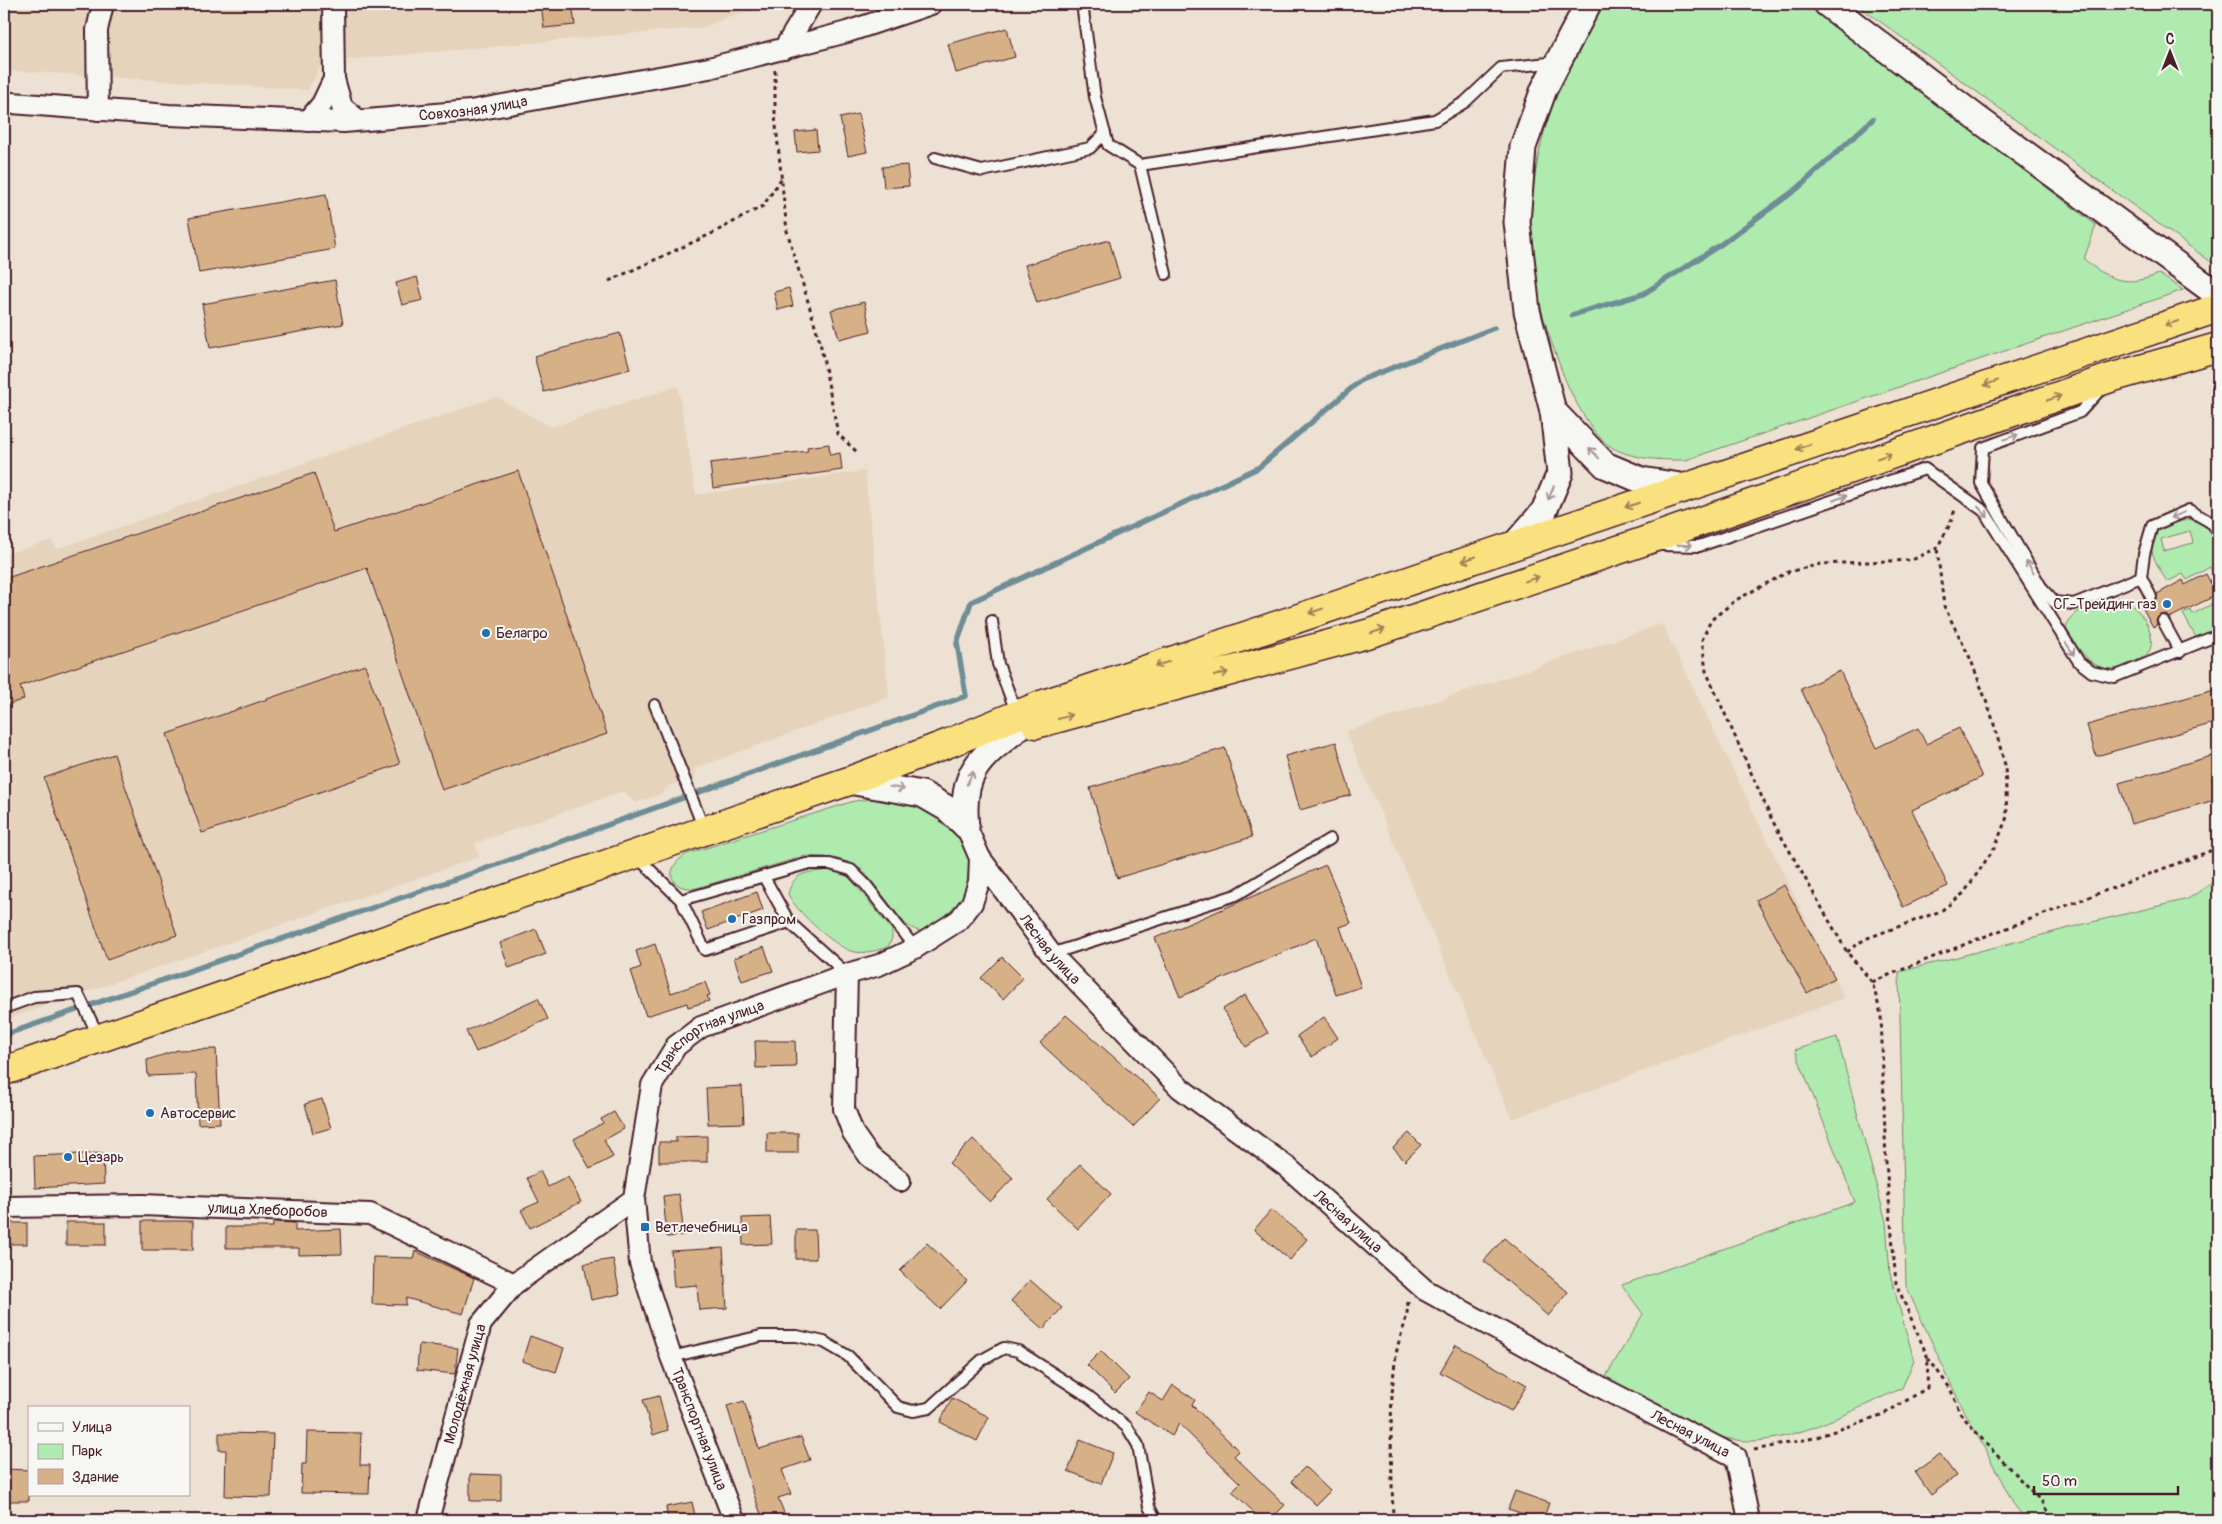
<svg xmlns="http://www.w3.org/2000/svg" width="2222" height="1524" font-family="Pangolin,sans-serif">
<rect width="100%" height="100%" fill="#ece1d2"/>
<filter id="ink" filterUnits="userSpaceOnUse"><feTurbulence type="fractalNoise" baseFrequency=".02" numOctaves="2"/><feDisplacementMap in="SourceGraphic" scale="10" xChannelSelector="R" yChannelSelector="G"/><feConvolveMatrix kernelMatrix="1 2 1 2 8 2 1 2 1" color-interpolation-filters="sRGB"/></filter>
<g filter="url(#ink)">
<g fill="#e5d3bc">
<polygon points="4,4 323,4 325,58 308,90 4,70"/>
<polygon points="344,4 757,4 758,9 730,16 704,27 344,60"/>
<polygon points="678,386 696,495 865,471 889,697 695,768 694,779 670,785 661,794 635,803 624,791 475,843 479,857 4,1020 4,555 51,540 57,549 496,397 551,427"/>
<polygon points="1662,624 1844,998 1512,1119 1346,732"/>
</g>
<g fill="#afeaaf" stroke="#7c846d" fill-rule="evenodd">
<path d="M1603,4H1806L2096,225L2084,259C2109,281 2127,287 2159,274L2183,290L1686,460C1661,460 1636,460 1613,448C1593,438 1571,395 1563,374C1552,344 1541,315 1536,284C1521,200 1541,113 1582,40C1588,27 1594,15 1603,4Z"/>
<polygon points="1856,4 2218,4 2218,267"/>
<path d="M2189,519L2203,524L2218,543V582L2210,567L2187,580L2183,574L2167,582C2160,569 2140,542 2159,530C2167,525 2180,522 2189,519ZM2190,531L2193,543L2164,551L2161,539Z"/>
<path d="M2119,598C2135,602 2155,628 2151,646C2150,654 2142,658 2135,662C2099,681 2083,658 2066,628C2073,607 2099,601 2119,598Z"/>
<polygon points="2218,601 2218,625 2207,634 2197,639 2183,614 2190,610 2193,614"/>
<path d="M884,798L936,810L954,825L970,857L967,889L957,911L933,930L918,931L906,925L863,870L846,862L825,857L805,856L697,888C668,891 663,868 687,854L854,801Z"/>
<path d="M831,870L849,877L892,930V938L888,947C875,951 859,956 846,949C828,940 796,911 788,894C795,869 809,873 831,870Z"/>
<polygon points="2218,879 2218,1520 2026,1520 2015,1506 1957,1397 1906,1286 1899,972 2096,921 2188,899"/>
<path d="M1837,1037L1886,1222L1890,1274L1914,1360L1902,1388C1860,1407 1796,1441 1751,1441C1705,1442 1643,1403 1605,1378L1643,1314L1622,1285L1855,1202L1795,1050Z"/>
</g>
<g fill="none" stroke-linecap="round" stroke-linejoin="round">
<g stroke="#6e8d96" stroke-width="5.5">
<polyline points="1572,315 1643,294 1720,245 1798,188 1873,119"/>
<polyline points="4,1035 496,865 966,696 957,643 971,602 1258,468 1361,380 1494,328"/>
</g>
</g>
<g fill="#d6b188" stroke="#4a1f2b">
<polygon points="541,4 572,4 575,25 544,28"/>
<polygon points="1007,28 1015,57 956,73 948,44"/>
<polygon points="858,114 867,152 848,156 840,118"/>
<polygon points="816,130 818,150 797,152 795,132"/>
<polygon points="907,165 909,186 884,188 882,167"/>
<polygon points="326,194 335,249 199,273 189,218"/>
<polygon points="1109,240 1120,278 1037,303 1025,265"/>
<polygon points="417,277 423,300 402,305 396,283"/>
<polygon points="335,280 343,324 210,348 202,304"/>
<polygon points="789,288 793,306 778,310 774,292"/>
<polygon points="864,302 871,331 839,339 831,310"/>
<polygon points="620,333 630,369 544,392 534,356"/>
<polygon points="829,444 830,455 840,453 842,470 713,488 710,463 808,451 807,447"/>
<polygon points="518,471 607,734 442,790 367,568 20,686 24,699 4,706 4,579 314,473 334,532"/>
<polygon points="2206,574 2217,595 2169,618 2166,615 2160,615 2156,620 2157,625 2153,627 2140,603 2145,600 2154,603 2157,600 2157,594 2183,580 2185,585"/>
<polygon points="365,665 400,764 202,833 167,734"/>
<polygon points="1840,671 1876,748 1918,728 1926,744 1959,728 1982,777 1912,810 1948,886 1903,907 1801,689"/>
<polygon points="2218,689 2218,722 2096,756 2087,725"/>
<polygon points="1336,742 1351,795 1300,810 1285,756"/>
<polygon points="1225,748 1252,837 1117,878 1090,788"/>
<polygon points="114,754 177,935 107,960 44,778"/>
<polygon points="2218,754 2218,799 2131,824 2119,783"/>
<polygon points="1326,865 1351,923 1340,927 1361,987 1336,995 1316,938 1180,997 1155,938"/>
<polygon points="1784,885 1835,978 1807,993 1756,900"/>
<polygon points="757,892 763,910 708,930 701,912"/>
<polygon points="536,929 546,954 509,968 500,943"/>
<polygon points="655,944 671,993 705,982 710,995 707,996 709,1001 688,1007 687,1003 646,1016 631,971 641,967 636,951"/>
<polygon points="764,947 773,971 742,981 734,958"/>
<polygon points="1002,957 1023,978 1003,999 981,978"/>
<polygon points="1245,995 1268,1033 1246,1047 1223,1009"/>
<polygon points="538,998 548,1019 476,1052 466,1031"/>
<polygon points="1066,1015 1160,1098 1133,1127 1040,1043"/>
<polygon points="1324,1017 1338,1038 1312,1057 1297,1036"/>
<polygon points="755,1041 795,1041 796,1067 756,1068"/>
<polygon points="216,1049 220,1123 198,1124 196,1074 148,1076 147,1060 178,1050"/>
<polygon points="742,1086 744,1123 708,1124 706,1088"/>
<polygon points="322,1099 331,1128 313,1133 305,1104"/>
<polygon points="614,1112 624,1129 604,1140 613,1157 590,1169 574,1139 603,1123 601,1119"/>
<rect x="767" y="1133" width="31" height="20"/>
<polygon points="1409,1133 1421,1145 1405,1161 1393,1148"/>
<polygon points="707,1136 707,1162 659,1162 659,1142 676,1142 676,1137"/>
<polygon points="973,1139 1013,1178 990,1202 949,1163"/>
<polygon points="103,1153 104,1184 35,1188 34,1156"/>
<polygon points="1080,1164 1111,1194 1078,1229 1047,1199"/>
<polygon points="540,1171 548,1187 568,1177 581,1202 530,1228 521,1210 539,1202 527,1178"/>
<polygon points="679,1194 684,1235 667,1237 663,1196"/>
<polygon points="1271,1210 1307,1239 1290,1260 1254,1230"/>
<polygon points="770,1217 772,1244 743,1245 742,1218"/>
<rect x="142" y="1221" width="51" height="29"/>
<rect x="66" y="1222" width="40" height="23"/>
<polygon points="273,1222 295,1223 295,1231 341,1229 342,1254 299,1255 299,1248 226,1248 226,1227 273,1227"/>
<rect x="4" y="1223" width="23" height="21"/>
<polygon points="796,1230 815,1230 816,1259 796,1259"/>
<polygon points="1504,1238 1568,1292 1548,1316 1484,1261"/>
<polygon points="927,1243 967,1281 940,1309 900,1271"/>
<polygon points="723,1248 727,1308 699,1310 697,1285 674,1287 671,1251"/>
<polygon points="415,1251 474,1278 463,1314 406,1298 406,1305 372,1304 373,1257 413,1258"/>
<polygon points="613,1259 620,1294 591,1300 584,1264"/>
<polygon points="1030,1280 1062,1308 1043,1329 1011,1301"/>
<polygon points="530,1336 564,1348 556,1372 522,1361"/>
<polygon points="419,1344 458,1348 455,1374 417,1370"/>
<polygon points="1456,1345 1527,1385 1511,1411 1440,1372"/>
<polygon points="1101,1351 1129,1379 1115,1393 1087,1365"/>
<polygon points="1173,1385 1195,1400 1192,1405 1239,1451 1234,1456 1285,1505 1270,1520 1262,1520 1232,1491 1240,1483 1179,1424 1172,1436 1135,1412 1149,1392 1163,1401"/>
<polygon points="659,1396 668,1430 653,1435 643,1400"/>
<polygon points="952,1398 989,1417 977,1441 940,1422"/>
<polygon points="744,1401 759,1449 801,1437 810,1460 782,1470 791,1494 778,1498 787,1520 763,1520 752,1489 727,1406"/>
<polygon points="307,1432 361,1433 360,1465 370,1465 369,1494 301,1493 302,1464 306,1464"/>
<polygon points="219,1433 273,1434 271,1497 225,1496 226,1450 219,1450"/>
<polygon points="1080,1440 1113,1453 1101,1484 1068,1471"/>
<polygon points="1940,1454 1956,1476 1931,1495 1915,1472"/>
<polygon points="1305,1467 1330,1491 1316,1505 1291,1481"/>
<polygon points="4,1469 29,1470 29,1501 4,1501"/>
<polygon points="470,1474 501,1475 501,1501 470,1501"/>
<polygon points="1515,1491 1549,1503 1543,1520 1508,1509"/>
<polygon points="692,1502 696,1520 668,1520 666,1507"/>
</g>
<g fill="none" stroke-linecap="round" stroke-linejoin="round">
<defs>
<g id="service">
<polyline points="1082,4 1095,97 1108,145 1140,165 1166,274"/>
<polyline points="935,158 982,171 1090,148 1105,133"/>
<polyline points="1140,165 1435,120 1465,102 1501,68 1557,62"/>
<polyline points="2100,390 2080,412 1983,448 1981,483 2043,590 2054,602 2074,604 2141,577 2144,554 2152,526 2189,510 2210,522 2218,531"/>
<polyline points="1662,545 1699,546 1925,469 1984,511 2079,662 2092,672 2114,677 2218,635"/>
<polyline points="2141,577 2151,597"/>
<polyline points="992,621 998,664 1017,714"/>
<polyline points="2163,621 2180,652"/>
<polyline points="655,705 704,829"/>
<polyline points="637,857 681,900 705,950 789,922 847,974"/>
<polyline points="764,877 789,922"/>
<polyline points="681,900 806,864 830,864 851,870 866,885 915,948"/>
<polyline points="1051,954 1236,895 1330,839"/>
<polyline points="4,1008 34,997 78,994 99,1037"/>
<polyline points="671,1357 761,1336 797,1336 824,1342 848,1356 898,1407 913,1411 929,1408 982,1360 1004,1348 1018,1351 1088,1396 1127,1427 1138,1445 1149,1507 1156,1520"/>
</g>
<g id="minor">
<polyline points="333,4 334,79 342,107 358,120"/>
<polyline points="784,49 811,4"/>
<path id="s1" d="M4,106L12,103L169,115L344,122L470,111L709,68L847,32L931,4"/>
<polyline points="98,110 97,30 103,4"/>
<polyline points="308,121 322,104 334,79"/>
<path id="s2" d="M980,858L1051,954L1180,1088L1287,1167L1425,1290L1610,1392L1736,1457L1749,1520"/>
<polyline points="847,974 844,1109 853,1133 869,1156 900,1181"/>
<path id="s3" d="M4,1207L142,1205L370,1214L514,1284"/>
<path id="s4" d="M428,1520L481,1324L514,1284L634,1199"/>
<path id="s5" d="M734,1520L671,1357L640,1263L634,1199L652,1085L676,1046L701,1027L847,974L879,965L915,948L959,920L972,903L979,882L980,858L966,826"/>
</g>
<g id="tertiary">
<polyline points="1827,4 1974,116 2218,295"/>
<polyline points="1553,411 1605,465 1641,480 1687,487"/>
<polyline points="1516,543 1544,511 1560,473 1553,411 1527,311 1517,222 1523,147 1544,89 1588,4"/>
<polyline points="849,781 922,794 948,809 966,826"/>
<path d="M966,826C960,774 978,759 1017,729"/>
</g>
<g id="trunk">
<polyline points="1036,724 1374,632 1636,544 2110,378 2218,347"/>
<polyline points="4,1071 849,781 949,743 1041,705 2218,308"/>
</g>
</defs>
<use href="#service" stroke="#4a1f2b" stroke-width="14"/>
<use href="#minor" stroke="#4a1f2b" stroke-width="24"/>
<use href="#tertiary" stroke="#4a1f2b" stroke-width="29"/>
<use href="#trunk" stroke="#4a1f2b" stroke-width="31"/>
<g stroke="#4a1f2b" stroke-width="3" stroke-dasharray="4 4" stroke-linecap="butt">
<polyline points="775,70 775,116 787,231 820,342 838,434 857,452"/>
<polyline points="609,281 713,233 763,206 781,179"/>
<polyline points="1847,952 1865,939 1941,911 1964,893 1995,847 2007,817 2005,765 1992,717 1971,660 1944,606 1937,548"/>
<polyline points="1872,982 1978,939 2218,848"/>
<polyline points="1928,1358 1950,1388 1960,1413 1988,1446 2042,1502 2052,1520"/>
<polyline points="1754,1450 1814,1438 1884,1414 1927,1388 1928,1358 1896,1283 1886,1163 1881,1014 1872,982 1847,952 1772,820 1706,671 1702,640 1711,620 1736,600 1788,572 1821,564 1912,560 1937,548 1950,524 1956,507"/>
<path d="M1393,1520C1392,1466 1388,1409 1396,1355C1399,1334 1408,1324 1408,1299"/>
</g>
<use href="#service" stroke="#f6f6f2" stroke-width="10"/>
<use href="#minor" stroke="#f6f6f2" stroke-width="20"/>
<use href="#tertiary" stroke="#f6f6f2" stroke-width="25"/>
<use href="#trunk" stroke="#fae180" stroke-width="28"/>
</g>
<defs><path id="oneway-shaft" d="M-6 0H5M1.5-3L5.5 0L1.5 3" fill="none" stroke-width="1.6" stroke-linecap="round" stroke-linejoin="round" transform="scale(1.25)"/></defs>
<g stroke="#a28056">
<use href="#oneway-shaft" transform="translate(2172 323) rotate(162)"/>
<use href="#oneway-shaft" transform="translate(1991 383) rotate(161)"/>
<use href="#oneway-shaft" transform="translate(2054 398) rotate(-19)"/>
<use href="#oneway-shaft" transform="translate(1803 447) rotate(161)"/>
<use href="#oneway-shaft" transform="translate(1884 456) rotate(-19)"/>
<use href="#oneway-shaft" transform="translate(1632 505) rotate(162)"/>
<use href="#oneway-shaft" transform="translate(1469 559) rotate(161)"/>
<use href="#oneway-shaft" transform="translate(1532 579) rotate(-19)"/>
<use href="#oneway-shaft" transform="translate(1316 611) rotate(161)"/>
<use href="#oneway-shaft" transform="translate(1378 631) rotate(-18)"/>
<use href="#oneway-shaft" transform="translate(1162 664) rotate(161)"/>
<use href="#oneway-shaft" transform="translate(1221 674) rotate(-15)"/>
<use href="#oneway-shaft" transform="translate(1065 717) rotate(-15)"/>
</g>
<g stroke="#a99598">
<use href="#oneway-shaft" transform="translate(2011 437) rotate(-20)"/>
<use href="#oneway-shaft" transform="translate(1594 453) rotate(-134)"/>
<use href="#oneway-shaft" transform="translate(1551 493) rotate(112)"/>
<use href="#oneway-shaft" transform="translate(1840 498) rotate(-19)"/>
<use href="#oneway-shaft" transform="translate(1983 512) rotate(47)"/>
<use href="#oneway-shaft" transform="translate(2178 515) rotate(157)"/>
<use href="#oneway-shaft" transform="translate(1685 545) rotate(2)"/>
<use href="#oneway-shaft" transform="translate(2030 567) rotate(-120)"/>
<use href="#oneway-shaft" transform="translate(2070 649) rotate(56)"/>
<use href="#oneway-shaft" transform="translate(970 778) rotate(-63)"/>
<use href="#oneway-shaft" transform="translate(897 788) rotate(10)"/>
</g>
</g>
<g fill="#1f6fb2" stroke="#f6f6f2" stroke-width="2">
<circle cx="2167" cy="604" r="5"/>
<circle cx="486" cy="633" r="5"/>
<circle cx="732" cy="919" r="5"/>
<circle cx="150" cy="1113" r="5"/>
<circle cx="68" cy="1157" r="5"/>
<rect x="640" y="1222" width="10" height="10" rx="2.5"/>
</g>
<g text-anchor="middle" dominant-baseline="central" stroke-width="4" stroke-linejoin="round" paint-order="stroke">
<g font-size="15" fill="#4a1f2b" stroke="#f6f6f2">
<text stroke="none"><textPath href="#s1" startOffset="471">Совхозная улица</textPath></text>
<text stroke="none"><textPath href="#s2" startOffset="115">Лесная улица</textPath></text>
<text stroke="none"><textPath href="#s5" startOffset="532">Транспортная улица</textPath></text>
<text stroke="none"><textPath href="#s3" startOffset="264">улица Хлеборобов</textPath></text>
<text stroke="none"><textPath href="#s2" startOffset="520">Лесная улица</textPath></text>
<text stroke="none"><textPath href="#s4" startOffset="141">Молодёжная улица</textPath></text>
<text transform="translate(699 1429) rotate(69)">Транспортная улица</text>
<text stroke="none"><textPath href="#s2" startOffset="925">Лесная улица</textPath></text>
</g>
<g font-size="15" fill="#4a1f2b" stroke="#f6f6f2" text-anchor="start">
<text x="2157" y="604" text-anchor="end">СГ-Трейдинг газ</text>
<text x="496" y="633">Белагро</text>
<text x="742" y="919">Газпром</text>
<text x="160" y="1113">Автосервис</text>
<text x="78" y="1157">Цезарь</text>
<text x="655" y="1227">Ветлечебница</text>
</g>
</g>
<rect width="2222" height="1524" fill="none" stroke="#f6f6f2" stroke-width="20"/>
<rect x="10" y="10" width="2202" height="1504" fill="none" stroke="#4a1f2b" stroke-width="2" filter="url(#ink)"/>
<rect x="28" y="1406" width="162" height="90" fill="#f6f6f2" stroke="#b1a0a2"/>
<rect x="38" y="1423" width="25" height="8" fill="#f6f6f2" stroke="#b1a0a2"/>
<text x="72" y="1432" font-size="15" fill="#4a1f2b">Улица</text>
<rect x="38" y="1444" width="25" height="15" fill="#afeaaf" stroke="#b1a0a2"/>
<text x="72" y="1456" font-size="15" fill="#4a1f2b">Парк</text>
<rect x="38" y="1469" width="25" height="15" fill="#d6b188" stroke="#b1a0a2"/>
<text x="72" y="1482" font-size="15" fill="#4a1f2b">Здание</text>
<g transform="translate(2170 52)" stroke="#f6f6f2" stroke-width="4" paint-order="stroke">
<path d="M0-4L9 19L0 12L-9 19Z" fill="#4a1f2b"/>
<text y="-8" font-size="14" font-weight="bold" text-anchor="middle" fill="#4a1f2b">С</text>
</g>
<path d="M2034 1486v8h144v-8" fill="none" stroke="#4a1f2b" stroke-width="2.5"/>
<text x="2042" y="1486" font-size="15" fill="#4a1f2b" stroke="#f6f6f2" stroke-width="4" paint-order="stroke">50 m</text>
</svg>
